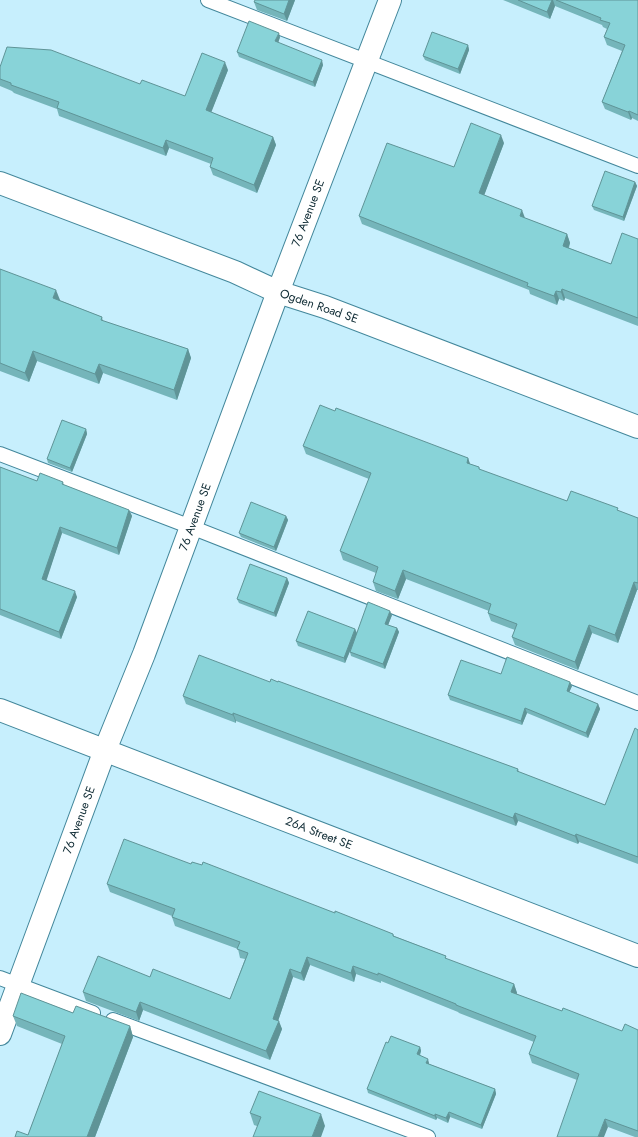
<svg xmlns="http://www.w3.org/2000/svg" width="638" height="1137" font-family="Jost,sans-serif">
<rect width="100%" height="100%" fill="#c7effd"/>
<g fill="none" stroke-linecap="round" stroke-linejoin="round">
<defs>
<g id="service">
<polyline points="208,0 638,166"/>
<polyline points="0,454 191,527 638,703"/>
<polyline points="0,978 93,1013"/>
<polyline points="113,1020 428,1137"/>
</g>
<g id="minor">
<polyline points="0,710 638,956"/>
<polyline points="0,1034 105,750 144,654 278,292"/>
</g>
<g id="tertiary">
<polyline points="0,183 235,272 278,292 325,307 638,427"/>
<polyline points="278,292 390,0"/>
</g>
</defs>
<use href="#service" stroke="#43879b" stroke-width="16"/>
<use href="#minor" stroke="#43879b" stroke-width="24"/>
<use href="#tertiary" stroke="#43879b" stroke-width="24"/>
<use href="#service" stroke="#fff" stroke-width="14"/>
<use href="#minor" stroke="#fff" stroke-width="22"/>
<use href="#tertiary" stroke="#fff" stroke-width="22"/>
</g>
<g fill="#75b5ba">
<polygon points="255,0 295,0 287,21 257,10 254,2"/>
<polygon points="503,0 638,0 638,121 632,118 631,120 605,109 602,102 622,51 607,45 604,37 607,29 603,27 602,25 555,6 550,19"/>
<polygon points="280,37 278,43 323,65 315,87 239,57 237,52"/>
<polygon points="468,45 469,50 460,74 425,60 423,56"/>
<polygon points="0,67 140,84 185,96 228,70 211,112 273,137 276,145 257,193 213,175 210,167 211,164 169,148 166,156 59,116 57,109 14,93 12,91 0,86"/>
<polygon points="504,143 484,195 525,218 567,234 570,243 569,248 611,264 638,239 638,326 565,298 564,301 559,299 557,305 530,294 529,290 362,224 359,216 454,167"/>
<polygon points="635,182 637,186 624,221 594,210 592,206"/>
<polygon points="0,269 60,300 59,300 102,317 103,321 188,349 191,358 177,400 103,373 99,384 37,361 29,382 0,371"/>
<polygon points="335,411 468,458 470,464 479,467 480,470 567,501 619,511 638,518 638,590 637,590 618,643 592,633 578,670 515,645 512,637 515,630 491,621 488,613 489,611 406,579 398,599 376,591 373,582 376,573 343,560 340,551 369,479 306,454 303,446"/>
<polygon points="86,429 87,434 72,472 48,463 47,459"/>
<polygon points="0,467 37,481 63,482 64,485 129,510 132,516 119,555 62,533 46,580 77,597 61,639 0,615"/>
<polygon points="286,516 288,520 276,551 241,537 239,533"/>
<polygon points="287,578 289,583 276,617 239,603 237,599"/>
<polygon points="392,615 388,625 397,628 399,632 385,669 351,656 350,652 354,642 345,663 298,646 296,641 355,629 357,633"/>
<polygon points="501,674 570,682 572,686 569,692 598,704 600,709 588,738 527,713 522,725 450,700 448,695"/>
<polygon points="270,682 518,769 519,772 605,805 638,730 638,864 579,842 578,844 518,821 516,826 236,721 236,723 186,704 183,696"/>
<polygon points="191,864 335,913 393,934 394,936 446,956 446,959 514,984 517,993 516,994 562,1011 622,1031 638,1030 638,1137 635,1137 608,1127 577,1080 532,1063 529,1054 534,1042 459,1013 458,1012 381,981 381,983 356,974 354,982 310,965 304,981 293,977 278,1021 282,1029 270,1060 143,1010 139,1021 86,1001 83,992 150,977 230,999 245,959 240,958 238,949 175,926 172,917 172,916 110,892 107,884"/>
<polygon points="73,1013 130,1026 133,1037 95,1137 15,1137 28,1135 62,1044 17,1026 13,1016"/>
<polygon points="388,1043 420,1047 421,1051 420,1056 429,1063 429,1064 495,1089 496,1094 482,1129 450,1117 448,1123 437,1118 436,1120 368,1093 367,1089"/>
<polygon points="250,1113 325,1126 257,1126 254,1125"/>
</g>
<g fill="#5f9497">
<polygon points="289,0 295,0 287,21 284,14"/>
<polygon points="552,0 553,0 555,6 550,19 547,12"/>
<polygon points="279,33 280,37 277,46 275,41"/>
<polygon points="468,45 469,50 460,74 458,69"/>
<polygon points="322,60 323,65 315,87 313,82"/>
<polygon points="225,62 228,70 209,118 206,110"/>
<polygon points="629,111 632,118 631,120 628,112"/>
<polygon points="501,135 504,143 482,201 479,193"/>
<polygon points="273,137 276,145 257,193 254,185"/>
<polygon points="166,140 169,148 166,156 163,148"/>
<polygon points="635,182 637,186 624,221 623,217"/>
<polygon points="522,210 525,218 520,216"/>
<polygon points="567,234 570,243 566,254 563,246"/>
<polygon points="562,289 565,298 564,301 561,292"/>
<polygon points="56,290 60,300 57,308 53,298"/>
<polygon points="556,291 559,299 557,305 554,296"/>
<polygon points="188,349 191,358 177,400 174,390"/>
<polygon points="33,351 37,361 29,382 25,373"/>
<polygon points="99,364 103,373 99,384 95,374"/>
<polygon points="86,429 87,434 72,472 70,468"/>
<polygon points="468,458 471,467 467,463"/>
<polygon points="129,510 132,516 119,555 117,548"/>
<polygon points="286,516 288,520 276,551 274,547"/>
<polygon points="60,527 62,533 45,585 42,579"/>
<polygon points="403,570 406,579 398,599 395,591"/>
<polygon points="287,578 289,583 276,617 274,613"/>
<polygon points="634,582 637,590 618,643 615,635"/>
<polygon points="75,591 77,597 61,639 59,632"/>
<polygon points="390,611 392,615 387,628 385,624"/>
<polygon points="589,625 592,633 578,670 575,662"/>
<polygon points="397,628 399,632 385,669 383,664"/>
<polygon points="355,629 357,634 345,663 344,658"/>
<polygon points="570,682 572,686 568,695 567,691"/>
<polygon points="598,704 600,709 588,738 586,733"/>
<polygon points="525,708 527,713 522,725 521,721"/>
<polygon points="233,713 236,721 236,723 233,715"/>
<polygon points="515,813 518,821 516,826 513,818"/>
<polygon points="576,834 579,842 578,844 575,836"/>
<polygon points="307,957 310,965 304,981 301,973"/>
<polygon points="353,966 356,974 354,982 351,973"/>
<polygon points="290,969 293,977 276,1027 273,1019"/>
<polygon points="514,984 517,993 514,1000 511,992"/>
<polygon points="140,1002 143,1010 139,1021 136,1012"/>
<polygon points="279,1021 282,1029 270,1060 266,1051"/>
<polygon points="130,1026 133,1037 95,1137 87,1137"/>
<polygon points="420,1047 421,1051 418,1059 417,1054"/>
<polygon points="428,1059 429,1063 428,1067 426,1063"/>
<polygon points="495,1089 496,1094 482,1129 481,1125"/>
<polygon points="449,1112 450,1117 448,1123 446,1118"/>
<polygon points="321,1114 325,1126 321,1137 312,1137"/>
<polygon points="435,1114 437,1118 436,1120 435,1116"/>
<polygon points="605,1119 608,1127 604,1137 598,1137"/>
</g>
<g fill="#88d3d8" stroke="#5f9497">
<polygon points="255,0 289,0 284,14 254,2"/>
<polygon points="518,0 552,0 547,12"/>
<polygon points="556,0 638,0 638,115 629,111 628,112 602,102 625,45 604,37 610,23 600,20 601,18"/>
<polygon points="249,21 279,33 275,41 322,60 313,82 237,52"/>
<polygon points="432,32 468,45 458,69 423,56"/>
<polygon points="7,47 51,50 140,84 142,80 185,96 202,53 225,62 206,110 273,137 254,185 210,167 213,158 166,140 163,148 57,108 59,102 11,85 11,83 0,79 0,67"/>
<polygon points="471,123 501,135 479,193 522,210 520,216 567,234 563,246 611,264 622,233 638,239 638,318 562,289 561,292 556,291 554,296 527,286 528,283 359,216 387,143 454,167"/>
<polygon points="605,171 635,182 623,217 592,206"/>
<polygon points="0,269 56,290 53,298 102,317 101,320 188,349 174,390 99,364 95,374 33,351 25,373 0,363"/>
<polygon points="320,405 335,411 336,408 468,458 467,463 479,467 479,469 567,501 571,491 618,508 617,510 638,518 638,583 634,582 615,635 589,625 575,662 512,637 517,624 488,613 491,604 403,570 395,591 373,582 378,567 340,551 371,473 303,446"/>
<polygon points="62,420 86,429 70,468 47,459"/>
<polygon points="0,467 37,481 40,473 63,482 62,484 129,510 117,548 60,527 42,579 75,591 59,632 0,609"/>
<polygon points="251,502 286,516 274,547 239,533"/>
<polygon points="250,564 287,578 274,613 237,599"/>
<polygon points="368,602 390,611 385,624 397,628 383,664 350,652"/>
<polygon points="308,611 355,629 344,658 296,641"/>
<polygon points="199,655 270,682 271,679 278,682 278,681 518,769 517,771 605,805 635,728 638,730 638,857 576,834 575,836 515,813 513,818 233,713 233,715 183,696"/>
<polygon points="507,657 570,682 567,691 598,704 586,733 525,708 521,721 448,695 461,660 501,674"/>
<polygon points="124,839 191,864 192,862 202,865 203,862 335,913 335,911 393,934 393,936 446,956 445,958 514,984 511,992 562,1011 563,1008 622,1031 625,1024 638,1030 638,1131 605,1119 598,1137 557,1137 579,1074 529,1054 536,1036 456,1005 456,1004 378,973 378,975 353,966 351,973 307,957 301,973 290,969 273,1019 279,1021 266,1051 140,1002 136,1012 83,992 98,956 150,977 153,969 230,999 248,953 237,949 240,942 172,917 175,909 107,884"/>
<polygon points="21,993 73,1013 76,1006 130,1026 87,1137 15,1137 17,1131 28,1135 65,1036 13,1016"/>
<polygon points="391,1036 420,1047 417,1054 428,1059 426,1063 495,1089 481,1125 449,1112 446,1118 435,1114 435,1116 367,1089 386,1042 388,1043"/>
<polygon points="259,1091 321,1114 312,1137 253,1137 261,1117 250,1113"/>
</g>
<g text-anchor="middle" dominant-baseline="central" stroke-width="4" stroke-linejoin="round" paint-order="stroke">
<g font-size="12" fill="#0f2b34" stroke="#fff">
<text transform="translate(308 213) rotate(-69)">76 Avenue SE</text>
<text transform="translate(319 306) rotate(19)">Ogden Road SE</text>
<text transform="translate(195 517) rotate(-70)">76 Avenue SE</text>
<text transform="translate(79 820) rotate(-70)">76 Avenue SE</text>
<text transform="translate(319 833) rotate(21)">26A Street SE</text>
</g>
</g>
</svg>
